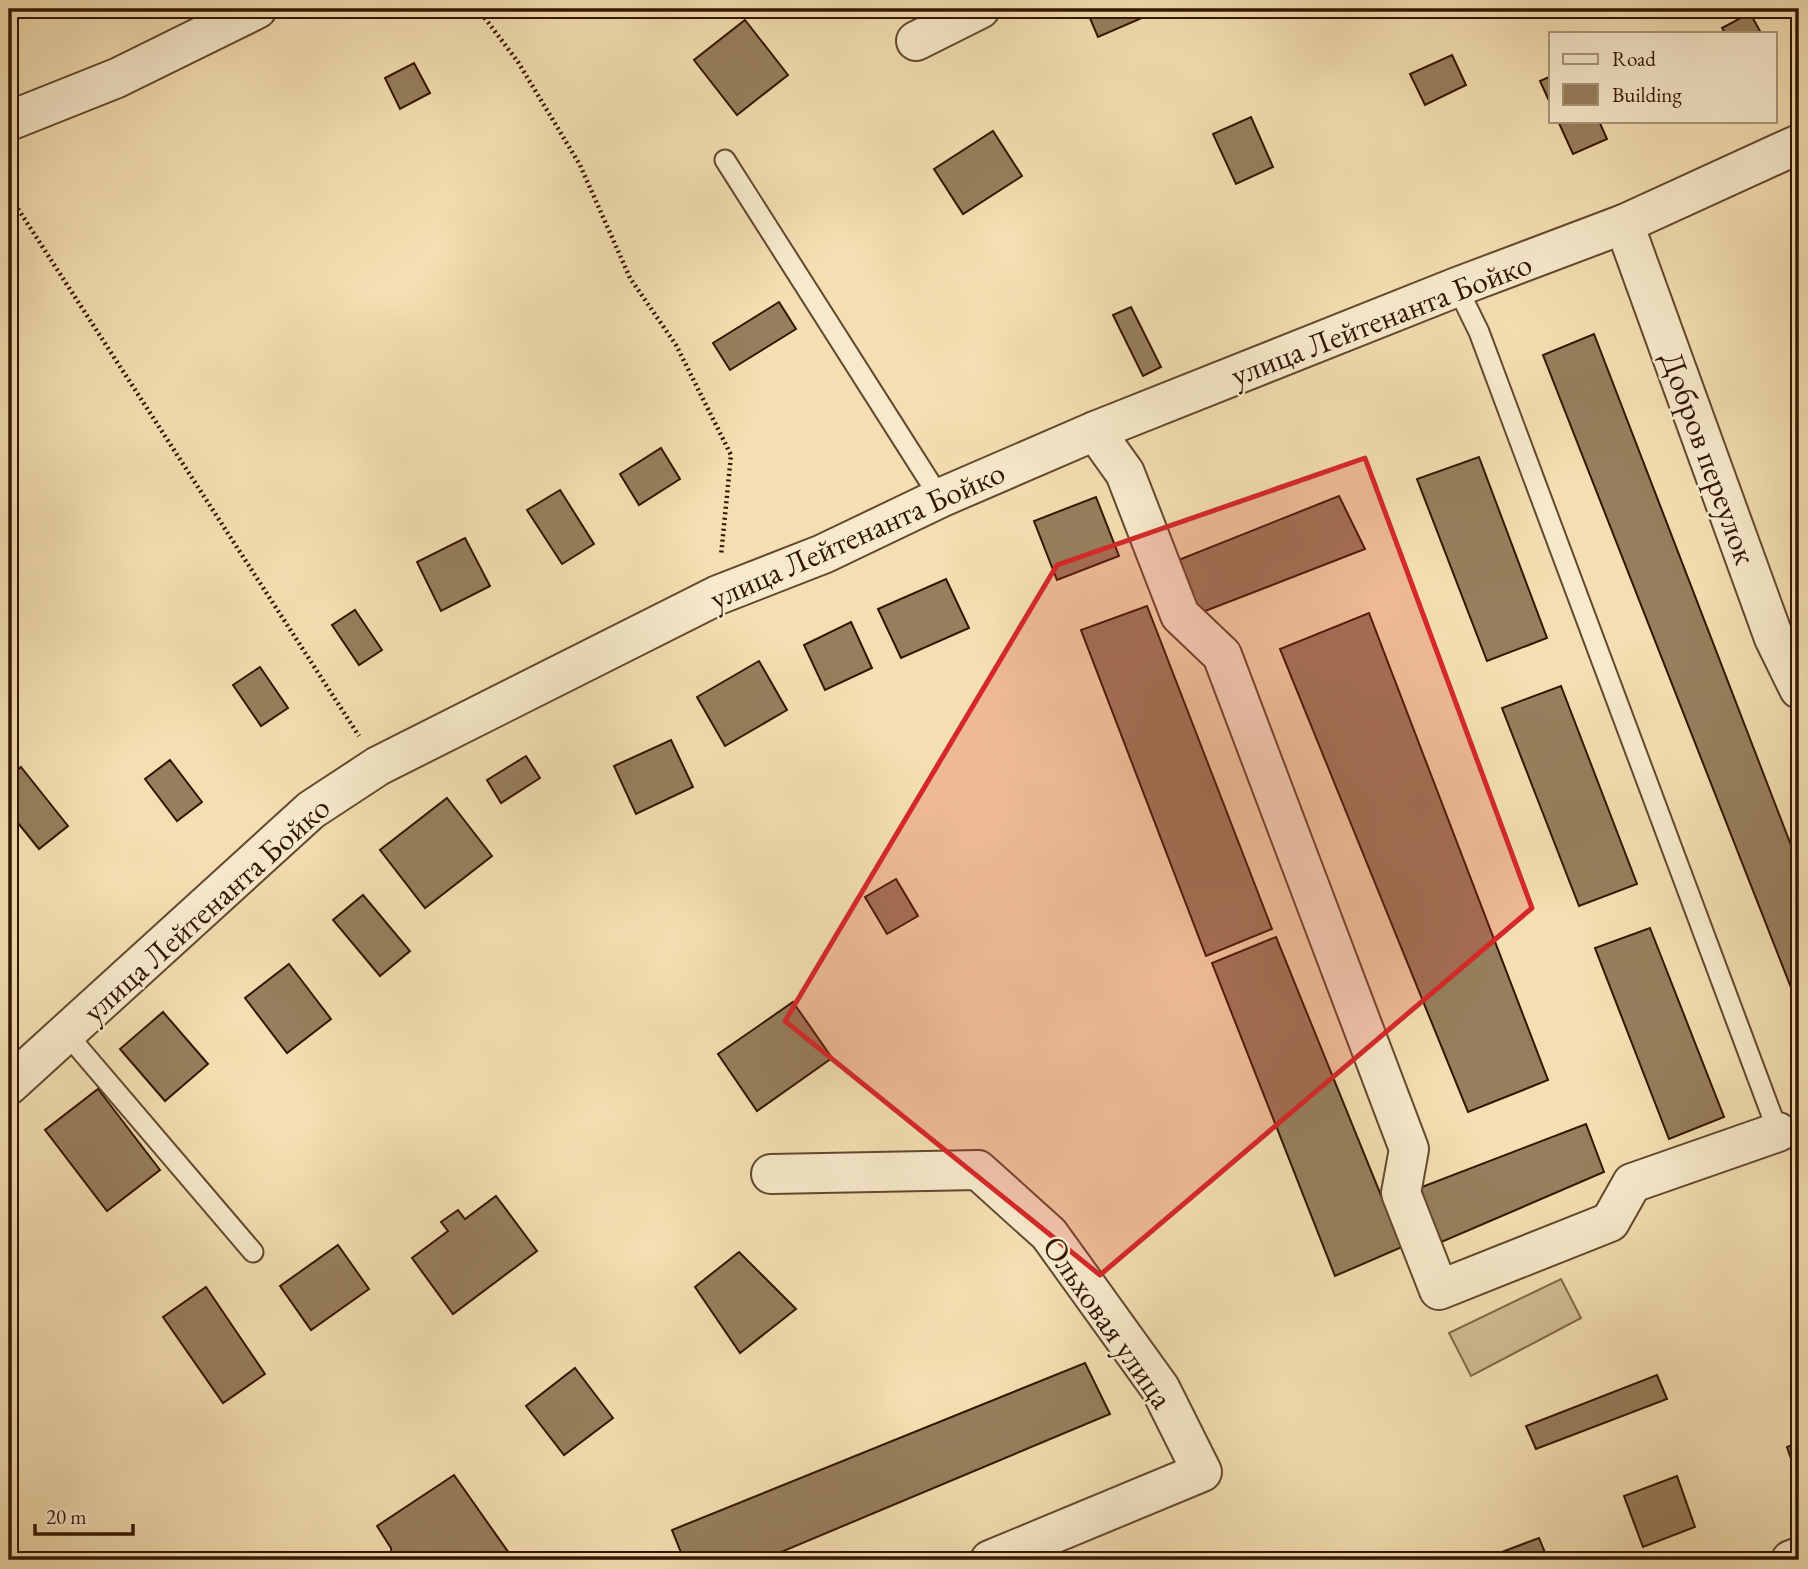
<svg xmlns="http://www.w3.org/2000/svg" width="1808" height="1569" font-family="'EB Garamond',serif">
<rect width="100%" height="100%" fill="#f3dfb1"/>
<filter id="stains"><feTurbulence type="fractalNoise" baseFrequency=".00286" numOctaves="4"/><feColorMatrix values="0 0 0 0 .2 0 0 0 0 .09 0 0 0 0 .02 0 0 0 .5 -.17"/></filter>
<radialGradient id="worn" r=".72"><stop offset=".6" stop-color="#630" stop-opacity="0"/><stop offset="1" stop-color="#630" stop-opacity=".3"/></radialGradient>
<polygon fill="#d2bd93" stroke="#826a4a" stroke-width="2" points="1561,1279 1581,1318 1471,1376 1449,1333"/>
<g fill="#977f5d" stroke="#331602" stroke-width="2">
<polygon points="1086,9 1157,9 1158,11 1098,37"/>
<polygon points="1750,13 1761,33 1725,33 1722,28"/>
<polygon points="745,20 788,75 737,115 694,60"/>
<polygon points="1452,55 1466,85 1425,105 1410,74"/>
<polygon points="414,63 430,93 400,109 385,78"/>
<polygon points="1551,76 1551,105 1540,81"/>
<polygon points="1251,117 1273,167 1236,184 1213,134"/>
<polygon points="1558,121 1599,121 1607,139 1573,154"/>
<polygon points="993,131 1022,176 963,214 934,169"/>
<polygon points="779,302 796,329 730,370 713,343"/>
<polygon points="1131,307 1161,367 1143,376 1113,315"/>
<polygon points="1594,334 1799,866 1799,1008 1543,355"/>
<polygon points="661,448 680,479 639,505 620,474"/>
<polygon points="1479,457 1547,638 1487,661 1417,479"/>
<polygon points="560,490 594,544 562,564 527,510"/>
<polygon points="1339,496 1365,549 1200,613 1176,561"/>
<polygon points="1096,497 1119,556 1057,580 1034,521"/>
<polygon points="465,538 490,586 441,611 417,562"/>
<polygon points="946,579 969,628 901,658 878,609"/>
<polygon points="1147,606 1272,929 1206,956 1081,630"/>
<polygon points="355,610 382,650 359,665 332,625"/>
<polygon points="1369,613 1548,1080 1468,1112 1280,649"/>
<polygon points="851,622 872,668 825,690 804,645"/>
<polygon points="759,661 787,710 725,746 697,697"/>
<polygon points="260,667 288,708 261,726 233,685"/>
<polygon points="1561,686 1637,884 1579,906 1502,708"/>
<polygon points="671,740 693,787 636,814 614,766"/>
<polygon points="526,756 540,778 501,803 487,780"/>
<polygon points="170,760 202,802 177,821 145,779"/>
<polygon points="21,767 68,826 39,849 9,812 9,777"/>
<polygon points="447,798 492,856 425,908 380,850"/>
<polygon points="896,879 918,916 887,934 865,897"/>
<polygon points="363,895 410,951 380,976 333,920"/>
<polygon points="1650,928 1724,1117 1669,1139 1595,948"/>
<polygon points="1276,937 1402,1247 1335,1276 1212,963"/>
<polygon points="289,964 331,1019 287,1053 245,998"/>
<polygon points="793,1002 832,1058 757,1111 718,1054"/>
<polygon points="163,1012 208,1064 165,1101 120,1049"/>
<polygon points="98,1089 160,1170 107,1211 45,1130"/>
<polygon points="1586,1124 1604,1172 1439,1243 1414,1190"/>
<polygon points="496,1196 537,1251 453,1314 412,1258 448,1231 441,1222 458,1210 465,1219"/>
<polygon points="338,1245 369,1289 311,1330 280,1286"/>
<polygon points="739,1252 796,1309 740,1353 695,1287"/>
<polygon points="206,1287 265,1374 223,1403 163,1317"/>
<polygon points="1085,1363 1110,1414 762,1560 684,1560 672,1530"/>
<polygon points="575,1368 613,1418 564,1455 526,1406"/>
<polygon points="1657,1375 1667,1399 1536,1449 1526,1426"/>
<polygon points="1799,1442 1799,1482 1787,1447"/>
<polygon points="454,1475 511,1556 505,1560 392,1560 391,1548 377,1526"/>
<polygon points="1677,1476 1695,1527 1643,1547 1624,1496"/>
<polygon points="1539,1538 1548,1560 1486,1560 1486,1558"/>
</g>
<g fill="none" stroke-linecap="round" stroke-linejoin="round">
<defs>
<g id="service">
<polyline points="725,160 940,498"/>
<polyline points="1457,287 1479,332 1778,1132"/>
<polyline points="66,1033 253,1252"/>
</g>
<g id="minor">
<polyline points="916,41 980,9"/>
<polyline points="9,121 117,78 257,9"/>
<polyline points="1624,224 1774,638 1799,689"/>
<polyline points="1095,431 1125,473 1180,615 1222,655 1409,1149 1401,1193 1439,1290 1610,1222 1632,1183 1778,1132"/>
<polyline points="9,1085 311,810 378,766 718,595 823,554 940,498 1095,431 1457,287 1624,224 1799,144"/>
<polyline points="771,1174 978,1170 1049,1234 1160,1388 1202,1472 990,1560"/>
<polyline points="1791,1560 1799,1557"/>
</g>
</defs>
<use href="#service" stroke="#63482e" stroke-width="23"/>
<use href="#minor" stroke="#63482e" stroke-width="42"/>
<g stroke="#331602" stroke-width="4.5" stroke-dasharray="2 3.5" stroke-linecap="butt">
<polyline points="478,9 518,62 580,165 630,278 676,345 731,455 721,556"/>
<polyline points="9,195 359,736"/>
</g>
<use href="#service" stroke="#f7eacc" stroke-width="19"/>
<use href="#minor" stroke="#f7eacc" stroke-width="38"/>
</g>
<path fill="#d62828" fill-opacity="0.2" stroke="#d62828" stroke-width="5" stroke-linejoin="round" d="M1365,458L1532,908L1100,1275L785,1021L1057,565Z"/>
<g text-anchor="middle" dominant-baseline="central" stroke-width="5" stroke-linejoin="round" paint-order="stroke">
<g font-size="32" fill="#331602" stroke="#f7eacc">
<text transform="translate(1381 319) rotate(-21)">улица Лейтенанта Бойко</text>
<text transform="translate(1709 458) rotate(70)">Добров переулок</text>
<text transform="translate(857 535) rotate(-24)">улица Лейтенанта Бойко</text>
<text transform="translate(206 909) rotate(-42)">улица Лейтенанта Бойко</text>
<text transform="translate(1108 1322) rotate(55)">Ольховая улица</text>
</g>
</g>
<rect width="1808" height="1569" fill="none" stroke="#f3dfb1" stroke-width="35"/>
<rect x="10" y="10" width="1787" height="1548" fill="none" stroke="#331602" stroke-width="3.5"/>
<rect x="18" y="18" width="1773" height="1534" fill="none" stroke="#331602" stroke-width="2"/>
<rect x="1549" y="32" width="228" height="91" fill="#f7eacc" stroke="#a9957b" stroke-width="2"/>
<rect x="1563" y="54" width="35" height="10" fill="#f7eacc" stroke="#a9957b" stroke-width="2"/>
<text x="1612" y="66" font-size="21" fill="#331602">Road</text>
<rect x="1563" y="84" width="35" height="21" fill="#977f5d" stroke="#a9957b" stroke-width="2"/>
<text x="1612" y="102" font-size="21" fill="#331602">Building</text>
<path d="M35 1524v10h98v-10" fill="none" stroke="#331602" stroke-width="3.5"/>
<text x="46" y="1524" font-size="21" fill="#331602" stroke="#f7eacc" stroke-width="5" paint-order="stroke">20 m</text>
<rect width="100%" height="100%" filter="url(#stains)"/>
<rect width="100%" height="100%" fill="url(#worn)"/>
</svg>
